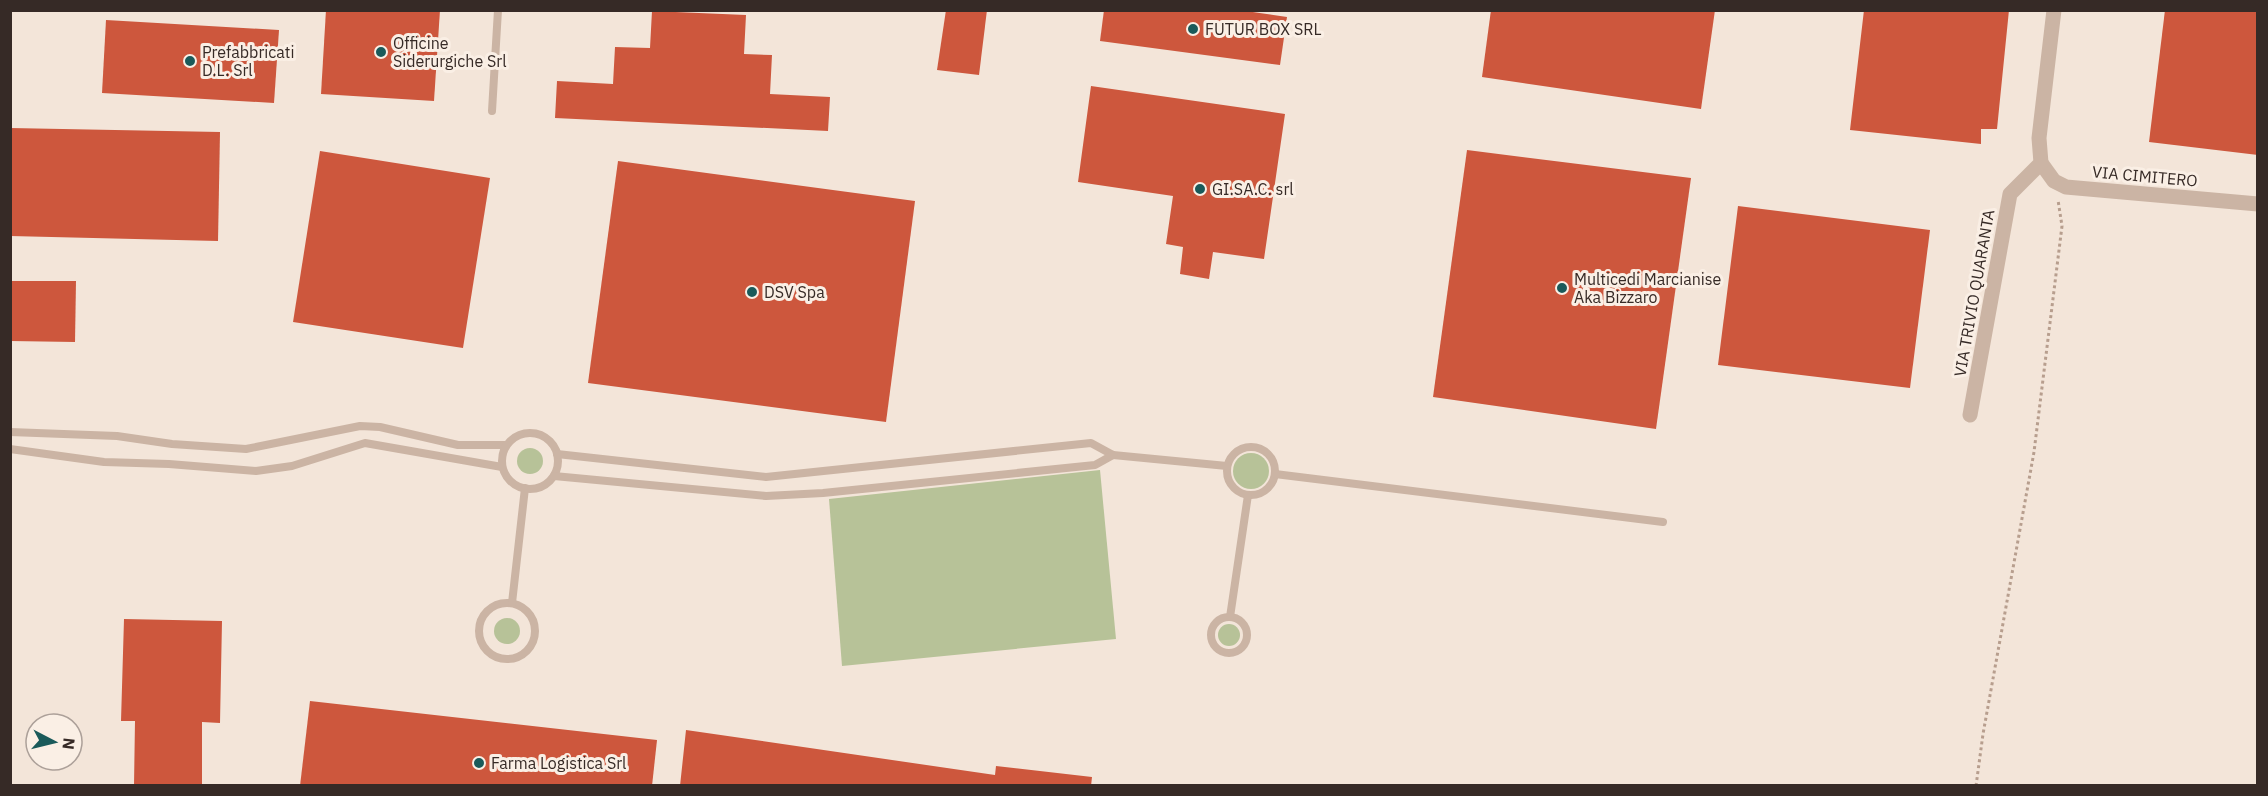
<svg xmlns="http://www.w3.org/2000/svg" width="2268" height="796" font-family="'IBM Plex Sans',sans-serif">
<rect width="100%" height="100%" fill="#f3e5d9"/>
<g fill="#b7c298">
<circle cx="530" cy="461" r="13"/>
<circle cx="1251" cy="471" r="18"/>
<polygon points="1100,470 1116,639 842,666 829,499"/>
<circle cx="507" cy="631" r="13"/>
<circle cx="1229" cy="635" r="11"/>
</g>
<g fill="#cd573d">
<polygon points="326,10 440,10 434,101 321,94"/>
<polygon points="946,10 987,10 979,75 937,70"/>
<polygon points="1104,10 1239,10 1287,17 1280,65 1100,41"/>
<polygon points="1491,10 1715,10 1701,109 1482,77"/>
<polygon points="1864,10 2009,10 1997,129 1981,129 1981,144 1850,130"/>
<polygon points="2165,10 2258,10 2258,155 2149,142"/>
<polygon points="652,11 746,15 744,54 772,55 770,94 830,97 828,131 555,118 557,81 613,84 615,47 650,48"/>
<polygon points="106,20 279,30 274,103 102,93"/>
<polygon points="1091,86 1285,114 1264,259 1213,252 1209,279 1180,274 1183,247 1166,244 1173,196 1078,182"/>
<polygon points="10,128 220,132 218,241 10,236"/>
<polygon points="1467,150 1691,178 1656,429 1433,397"/>
<polygon points="320,151 490,178 463,348 293,322"/>
<polygon points="618,161 915,201 886,422 588,383"/>
<polygon points="1738,206 1930,230 1910,388 1718,365"/>
<polygon points="10,281 76,281 75,342 10,341"/>
<polygon points="124,619 222,621 220,723 202,722 202,786 134,786 135,721 121,721"/>
<polygon points="310,701 657,740 652,786 300,786"/>
<polygon points="686,730 995,775 996,766 1092,777 1091,786 680,786"/>
</g>
<g fill="none" stroke-linecap="round" stroke-linejoin="round">
<polyline stroke="#b79e8e" stroke-width="3" stroke-dasharray="3 3" stroke-linecap="butt" points="1976,786 1983,734 2034,452 2062,226 2058,200"/>
<g stroke="#cbb4a4" stroke-width="8">
<polyline points="492,111 498,10"/>
<polyline points="10,432 117,436 172,444 246,449 360,426 380,427 458,445 506,445"/>
<circle cx="530" cy="461" r="28"/>
<circle cx="1251" cy="471" r="24"/>
<polyline points="10,449 104,462 169,464 256,471 292,466 365,443 502,467"/>
<polyline points="557,454 766,477 1091,443 1113,455 1227,466"/>
<polyline points="1275,474 1663,522"/>
<polyline points="554,476 766,496 823,493 1095,465 1113,455"/>
<circle cx="507" cy="631" r="28"/>
<polyline points="512,603 525,488"/>
<circle cx="1229" cy="635" r="18"/>
<polyline points="1230,617 1248,495"/>
</g>
<g stroke="#cbb4a4" stroke-width="15">
<polyline points="2041,163 2054,181 2066,187 2258,204"/>
<polyline points="1970,415 2010,194 2041,163 2039,138 2054,10"/>
</g>
</g>
<g fill="#1a5a5a" stroke="#faefe5" stroke-width="2">
<circle cx="1193" cy="29" r="6"/>
<circle cx="381" cy="52" r="6"/>
<circle cx="190" cy="61" r="6"/>
<circle cx="1200" cy="189" r="6"/>
<circle cx="1562" cy="288" r="6"/>
<circle cx="752" cy="292" r="6"/>
<circle cx="479" cy="763" r="6"/>
</g>
<g text-anchor="middle" dominant-baseline="central" stroke-width="6" stroke-linejoin="round" paint-order="stroke">
<g font-size="16" fill="#362a26" stroke="#faefe5" text-anchor="start">
<text x="1205" y="29">FUTUR BOX SRL</text>
<text x="393" y="43">Officine<tspan x="393" dy="18">Siderurgiche Srl</tspan></text>
<text x="202" y="52">Prefabbricati<tspan x="202" dy="18">D.L. Srl</tspan></text>
<text x="1212" y="189">GI.SA.C. srl</text>
<text x="1574" y="279">Multicedi Marcianise<tspan x="1574" dy="18">Aka Bizzaro</tspan></text>
<text x="764" y="292">DSV Spa</text>
<text x="491" y="763">Farma Logistica Srl</text>
</g>
<g font-size="16" fill="#362a26" stroke="#faefe5">
<text transform="translate(2145 176) rotate(5)">VIA CIMITERO</text>
<text transform="translate(1974 293) rotate(-80)">VIA TRIVIO QUARANTA</text>
</g>
</g>
<rect width="2268" height="796" fill="none" stroke="#362a26" stroke-width="24"/>
<g transform="translate(54 742) rotate(97)"><circle r="28" fill="#faefe5" stroke="#aca099" stroke-width="1.5"/>
<path d="M0-4.5L10 22L0 15L-10 22Z" fill="#1a5a5a"/>
<text y="-9" font-size="16" font-weight="bold" text-anchor="middle" fill="#362a26">N</text>
</g>
</svg>
